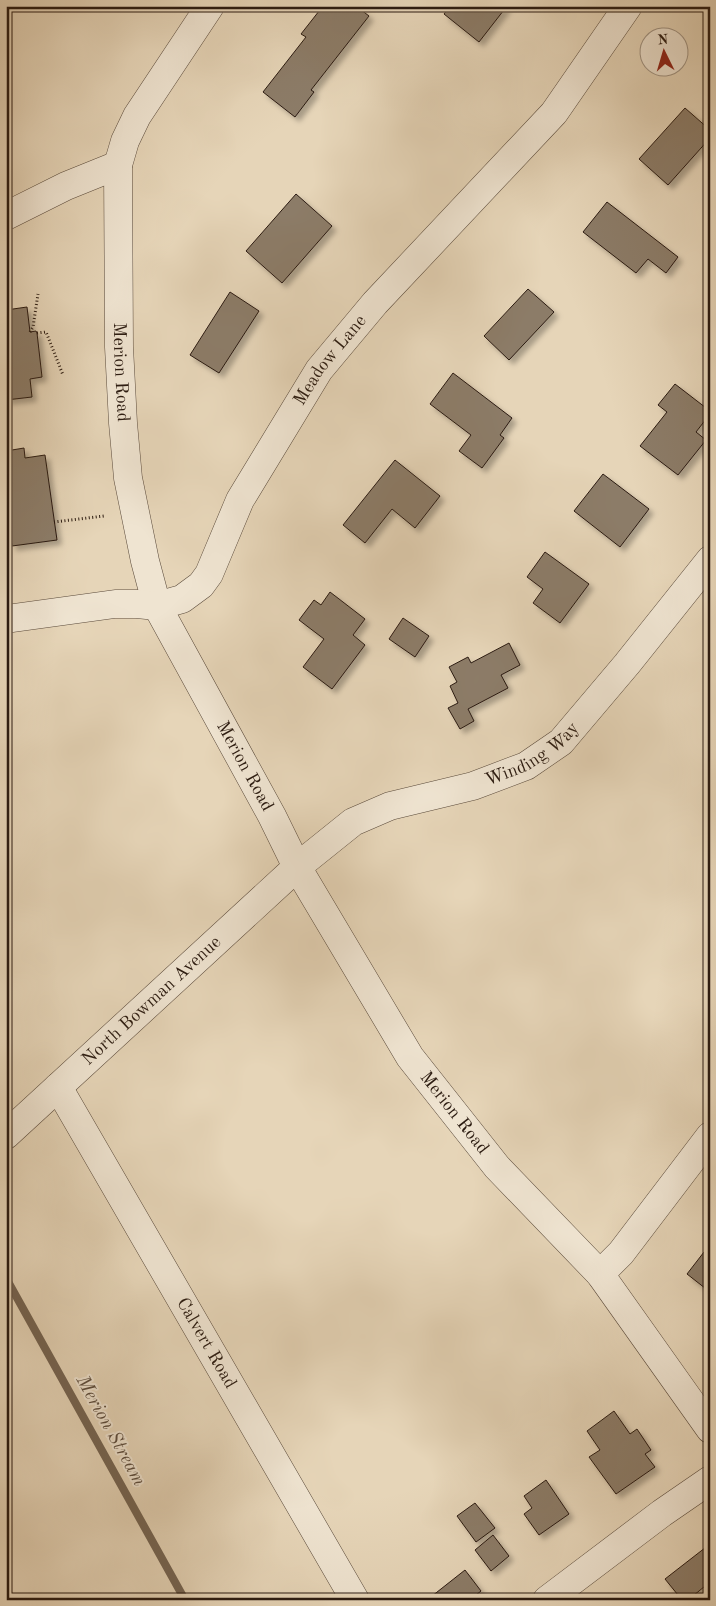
<svg xmlns="http://www.w3.org/2000/svg" width="716" height="1606" font-family="'Old Standard TT',serif">
<defs>
<filter id="shadow"><feDropShadow dx="4.5" dy="4.5" stdDeviation="2.5" flood-color="#0004"/></filter>
</defs>
<rect width="100%" height="100%" fill="#e6d5b8"/>
<filter id="stains"><feTurbulence type="fractalNoise" baseFrequency=".004" numOctaves="4"/><feColorMatrix values="0 0 0 0 .2 0 0 0 0 .09 0 0 0 0 .02 0 0 0 .5 -.17"/></filter>
<radialGradient id="worn" r=".72"><stop offset=".6" stop-color="#630" stop-opacity="0"/><stop offset="1" stop-color="#630" stop-opacity=".3"/></radialGradient>
<g fill="none" stroke-linecap="round" stroke-linejoin="round">
<polyline stroke="#756553" stroke-width="8" points="6,1278 185,1600"/>
</g>
<g fill="#8c7c68" stroke="#2b1b11" filter="url(#shadow)">
<polygon points="323,6 356,6 369,16 311,90 314,92 295,117 263,92 306,37 301,34"/>
<polygon points="450,6 507,6 479,42 444,14"/>
<polygon points="685,108 710,130 710,138 668,185 639,159"/>
<polygon points="296,194 332,226 282,283 246,251"/>
<polygon points="607,202 678,257 666,273 648,259 636,273 583,232"/>
<polygon points="528,289 554,312 509,360 484,336"/>
<polygon points="230,292 259,311 219,373 190,355"/>
<polygon points="27,307 30,332 36,331 37,333 42,377 30,379 32,397 6,400 6,310"/>
<polygon points="453,373 512,418 500,435 504,438 482,468 459,451 471,435 430,404"/>
<polygon points="675,384 710,411 710,414 696,432 706,440 678,475 640,446 667,412 658,405"/>
<polygon points="24,448 25,458 45,455 57,540 12,546 6,503 6,451"/>
<polygon points="395,460 440,496 415,528 392,509 365,543 343,525"/>
<polygon points="603,474 649,509 620,547 574,511"/>
<polygon points="545,552 589,584 560,623 533,603 543,589 527,577"/>
<polygon points="330,592 365,619 353,635 365,645 332,689 303,667 324,639 299,620 314,600 321,605"/>
<polygon points="403,618 429,636 415,657 389,639"/>
<polygon points="509,643 520,665 501,675 508,688 468,709 474,721 460,729 448,708 458,703 450,686 457,682 449,667 468,657 471,663"/>
<polygon points="710,1250 710,1292 687,1274 704,1252 707,1254"/>
<polygon points="614,1411 630,1434 637,1429 651,1450 645,1454 655,1467 616,1494 589,1457 600,1450 587,1431"/>
<polygon points="546,1480 569,1514 539,1535 524,1514 532,1508 524,1496"/>
<polygon points="475,1503 495,1528 476,1542 457,1516"/>
<polygon points="493,1535 509,1556 491,1571 475,1550"/>
<polygon points="710,1544 710,1582 688,1600 682,1600 665,1579"/>
<polygon points="465,1570 481,1591 470,1600 427,1600"/>
</g>
<g fill="none" stroke-linecap="round" stroke-linejoin="round">
<defs>
<g id="minor">
<path id="s1" d="M210,6L137,116L125,141L118,165L119,347L123,423L128,478L145,561L157,606L272,816L297,867L410,1057L497,1167L600,1274L710,1429"/>
<polyline points="6,216 66,186 118,165"/>
<path id="s2" d="M6,619L115,604H137L157,606L182,599L201,585L209,574L240,500L319,370L375,303L554,113L628,6"/>
<path id="s3" d="M58,1087L355,1600"/>
<path id="s4" d="M6,1135L297,867L353,822L390,806L473,786L526,766L561,742L627,664L710,560"/>
<polyline points="600,1274 621,1253 710,1136"/>
<polyline points="547,1600 662,1513 710,1480"/>
</g>
</defs>
<use href="#minor" stroke="#5a4a3b" stroke-width="29"/>
<g stroke="#2b1b11" stroke-width="3" stroke-dasharray="1 2.5" stroke-linecap="butt">
<polyline points="30,332 33,327 38,294"/>
<polyline points="37,333 46,332 63,375"/>
<polyline points="54,522 104,516"/>
</g>
<use href="#minor" stroke="#efe4d1" stroke-width="28"/>
</g>
<g text-anchor="middle" dominant-baseline="central" stroke-width="4" stroke-linejoin="round" paint-order="stroke">
<g font-size="18" fill="#2b1b11" stroke="#efe4d1">
<text stroke="none"><textPath href="#s2" startOffset="462">Meadow Lane</textPath></text>
<text stroke="none"><textPath href="#s1" startOffset="392">Merion Road</textPath></text>
<text stroke="none"><textPath href="#s4" startOffset="661">Winding Way</textPath></text>
<text stroke="none"><textPath href="#s1" startOffset="812">Merion Road</textPath></text>
<text stroke="none"><textPath href="#s4" startOffset="198">North Bowman Avenue</textPath></text>
<text stroke="none"><textPath href="#s1" startOffset="1218">Merion Road</textPath></text>
<text stroke="none"><textPath href="#s3" startOffset="296">Calvert Road</textPath></text>
</g>
<g font-size="19" font-style="italic" fill="#5c4c3d" stroke="#efe4d1">
<text transform="translate(110 1431) rotate(61)">Merion Stream</text>
</g>
</g>
<rect width="716" height="1606" fill="none" stroke="#e6d5b8" stroke-width="25"/>
<rect x="8" y="8" width="701" height="1591" fill="none" stroke="#2b1b11" stroke-width="2.5"/>
<rect x="12" y="12" width="691" height="1581" fill="none" stroke="#2b1b11"/>
<g transform="translate(664 52) rotate(355)"><circle r="24" fill="#efe4d1" stroke="#a19484"/>
<path d="M0-4L9 19L0 12L-9 19Z" fill="#8f2418"/>
<text y="-8" font-size="14" font-weight="bold" text-anchor="middle" fill="#2b1b11">N</text>
</g>
<rect width="100%" height="100%" filter="url(#stains)"/>
<rect width="100%" height="100%" fill="url(#worn)"/>
</svg>
